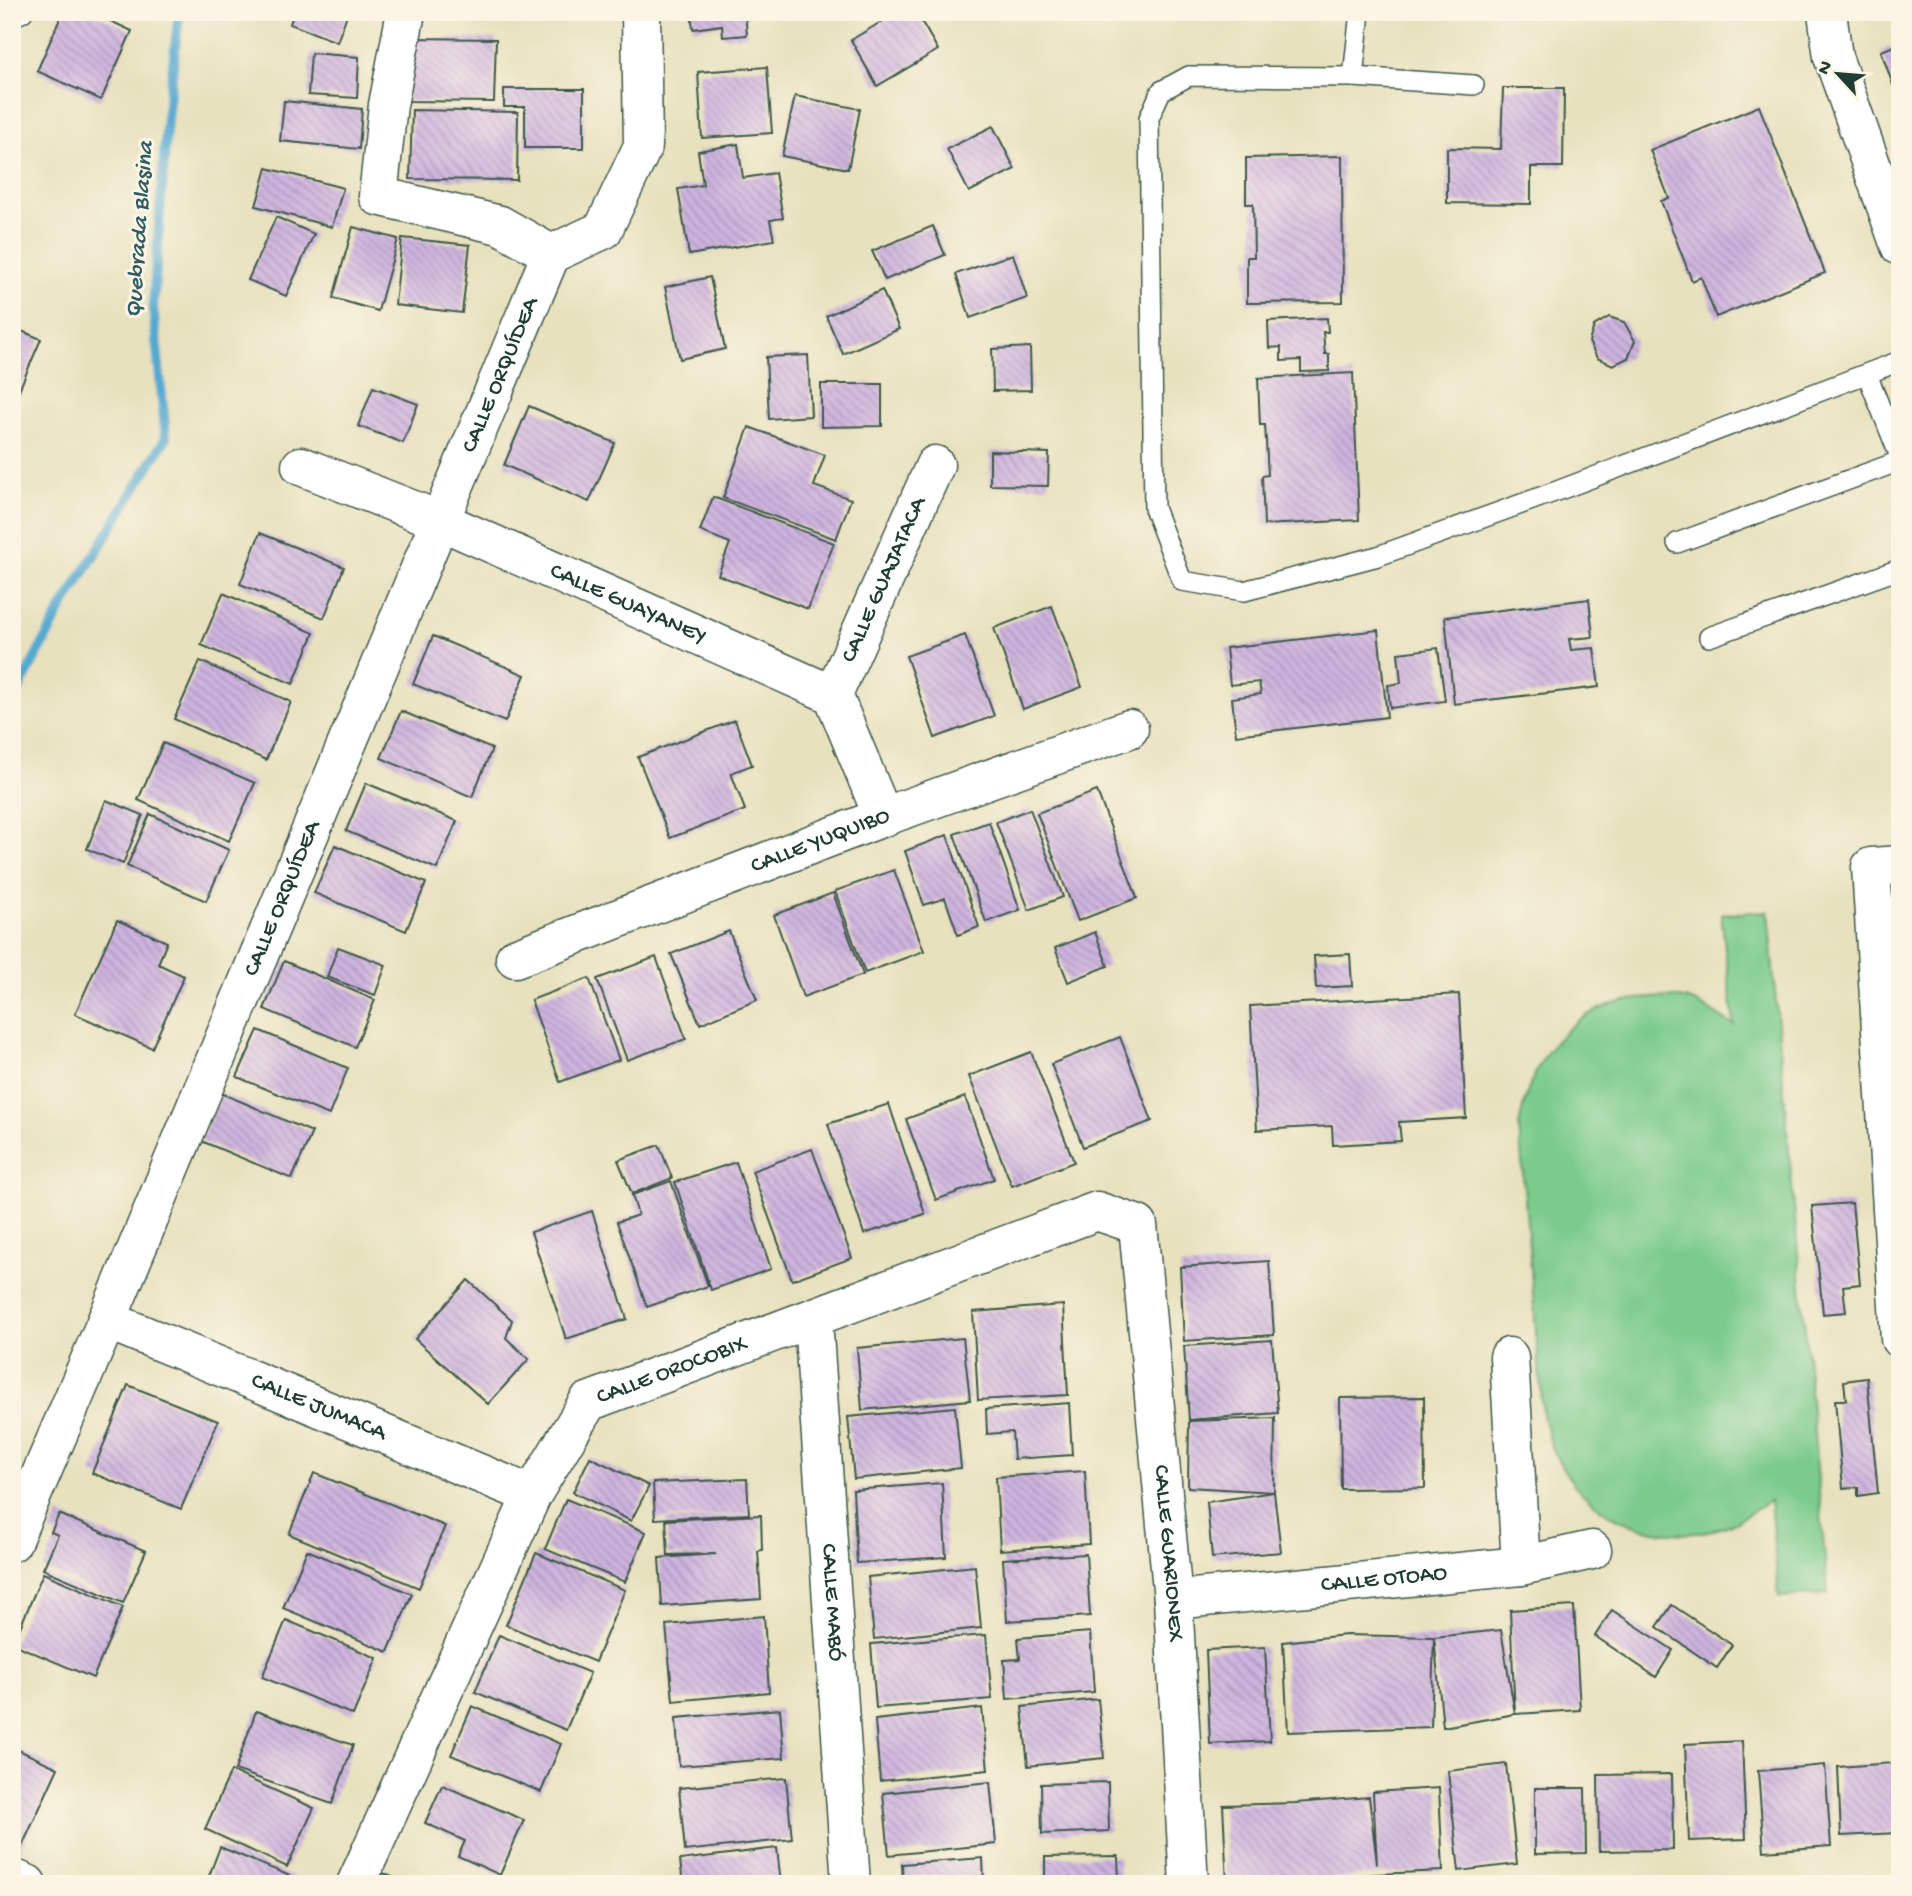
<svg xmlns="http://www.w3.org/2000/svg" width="1912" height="1896" font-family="'Gochi Hand',sans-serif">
<defs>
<pattern id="building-back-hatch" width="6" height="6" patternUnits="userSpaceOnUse" patternTransform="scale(1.75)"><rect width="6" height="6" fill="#cfb4df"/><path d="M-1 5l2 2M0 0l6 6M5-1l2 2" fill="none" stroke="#a794b6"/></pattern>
</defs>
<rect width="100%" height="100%" fill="#fcf5e5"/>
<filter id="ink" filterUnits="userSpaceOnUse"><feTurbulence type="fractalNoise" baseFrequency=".0143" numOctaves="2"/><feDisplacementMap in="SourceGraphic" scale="14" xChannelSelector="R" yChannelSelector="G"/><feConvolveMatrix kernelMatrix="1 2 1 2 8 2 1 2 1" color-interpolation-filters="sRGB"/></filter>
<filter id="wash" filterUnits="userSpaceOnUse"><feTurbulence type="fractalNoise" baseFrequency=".00686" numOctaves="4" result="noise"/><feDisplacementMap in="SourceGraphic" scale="28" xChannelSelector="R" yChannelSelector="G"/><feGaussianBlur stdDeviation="1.57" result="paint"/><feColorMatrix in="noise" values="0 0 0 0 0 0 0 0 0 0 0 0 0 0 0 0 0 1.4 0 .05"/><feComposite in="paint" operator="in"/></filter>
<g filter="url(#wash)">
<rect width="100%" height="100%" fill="#e7e1be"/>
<path fill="#7acb8c" stroke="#4c8460" stroke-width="2" d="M1768,911L1828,1594L1779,1597L1770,1500C1755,1509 1741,1521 1724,1527C1663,1547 1592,1521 1561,1465C1551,1449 1547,1432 1543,1414L1519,1127C1530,1057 1573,1001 1649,998C1662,997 1678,996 1692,1001C1706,1006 1720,1018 1734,1025L1721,914Z"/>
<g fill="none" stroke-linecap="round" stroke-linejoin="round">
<polyline stroke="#54a8d0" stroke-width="10" points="12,702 62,608 166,438 153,307 167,118 179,12"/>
</g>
<g id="blocks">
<g fill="url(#building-back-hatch)">
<polygon points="63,12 91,12 132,31 101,100 37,71"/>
<polygon points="294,12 348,12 337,42 290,24"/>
<polygon points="691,12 745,12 747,35 723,37 722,25 693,29"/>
<polygon points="898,12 916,12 938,50 877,86 851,40"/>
<polygon points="409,38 496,39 494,102 408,101"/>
<polygon points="1900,44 1900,102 1899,102 1881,51"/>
<polygon points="311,53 359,57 357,98 308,95"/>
<polygon points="767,67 772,133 702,138 698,72"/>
<polygon points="1503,88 1564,88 1563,167 1531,167 1531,204 1447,203 1447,148 1501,149"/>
<polygon points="504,89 584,89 584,148 525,148 525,107 504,107"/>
<polygon points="795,96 860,109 848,169 782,156"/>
<polygon points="284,101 362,109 359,149 280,141"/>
<polygon points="1759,106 1825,273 1716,317 1701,277 1692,281 1661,201 1669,198 1650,150"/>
<polygon points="412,110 518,112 517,180 410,179"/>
<polygon points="993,126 1015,169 969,192 947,149"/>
<polygon points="738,144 743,178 775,173 783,218 770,220 774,240 689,255 678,189 703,185 698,151"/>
<polygon points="1342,156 1343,302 1247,303 1247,257 1254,257 1253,204 1246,204 1246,158"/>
<polygon points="267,168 343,188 332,227 256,206"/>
<polygon points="276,217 314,234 286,296 248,280"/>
<polygon points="933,226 945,255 885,280 872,251"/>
<polygon points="353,227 398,239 378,311 333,298"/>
<polygon points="402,238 470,245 462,313 395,305"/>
<polygon points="1013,254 1027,298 970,318 956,274"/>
<polygon points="710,277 725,349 680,359 665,287"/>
<polygon points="882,290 899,329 843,354 826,316"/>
<polygon points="1609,317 1624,322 1635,341 1628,358 1613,365 1597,358 1589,342 1594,326"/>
<polygon points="1327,318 1328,332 1323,332 1325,354 1329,354 1329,371 1301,372 1301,360 1281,361 1281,347 1269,348 1268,321"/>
<polygon points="12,327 41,339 17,395 12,393"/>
<polygon points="1030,347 1031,390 993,391 992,349"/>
<polygon points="808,355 811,416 769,419 766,357"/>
<polygon points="1353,373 1359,520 1264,525 1262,476 1268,475 1265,425 1260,425 1258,378"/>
<polygon points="821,384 882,384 882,426 821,427"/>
<polygon points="373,387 418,404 403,443 358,426"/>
<polygon points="529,406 615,443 589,502 504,465"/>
<polygon points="749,427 825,455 814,486 851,499 836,539 723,498"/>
<polygon points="990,451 1049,453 1048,486 990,485"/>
<polygon points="713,497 834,543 808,609 718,575 730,543 700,531"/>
<polygon points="260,533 344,567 324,618 240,584"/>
<polygon points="223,593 314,633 293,684 201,645"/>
<polygon points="1589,599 1593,637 1569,639 1571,650 1594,648 1599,687 1454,704 1445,617"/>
<polygon points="1052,606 1082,687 1023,709 994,628"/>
<polygon points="1378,630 1387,717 1236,735 1232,698 1261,694 1259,682 1230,685 1226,648"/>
<polygon points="965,635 994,716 935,738 906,656"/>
<polygon points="433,636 525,675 505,722 413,684"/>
<polygon points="1438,648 1445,701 1390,708 1388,685 1401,683 1398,653"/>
<polygon points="200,661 291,702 266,760 174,719"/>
<polygon points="401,711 492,749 472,797 381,758"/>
<polygon points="735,720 752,765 731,773 745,810 670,838 638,757"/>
<polygon points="163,743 255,783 229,841 138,800"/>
<polygon points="366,783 457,821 437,869 346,831"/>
<polygon points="1097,791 1137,898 1078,921 1037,813"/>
<polygon points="106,800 143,815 123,864 87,849"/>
<polygon points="1030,809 1063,897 1029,910 996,822"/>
<polygon points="150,814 229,850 206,901 127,866"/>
<polygon points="989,822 1020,910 986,922 954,834"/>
<polygon points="947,835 979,927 958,935 945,898 924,905 905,851"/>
<polygon points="335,845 426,883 406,931 314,893"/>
<polygon points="894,870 924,951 865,973 835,891"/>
<polygon points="833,893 863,975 803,997 774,915"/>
<polygon points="117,920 167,942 158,964 184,976 152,1048 75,1014"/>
<polygon points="1900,923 1900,1029 1891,924"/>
<polygon points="729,931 757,1000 700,1024 671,954"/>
<polygon points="1095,932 1108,966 1068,982 1055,948"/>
<polygon points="338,947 386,965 375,995 327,977"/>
<polygon points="1350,954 1352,986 1316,988 1314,956"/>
<polygon points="656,957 686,1039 627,1060 597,979"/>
<polygon points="284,961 375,1000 355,1047 264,1009"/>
<polygon points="589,978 619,1060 560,1082 531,1000"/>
<polygon points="1459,994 1466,1118 1399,1122 1401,1141 1333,1145 1332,1126 1257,1130 1250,1006"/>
<polygon points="258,1030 348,1068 329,1115 237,1077"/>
<polygon points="1120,1037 1152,1121 1083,1147 1051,1064"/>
<polygon points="1031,1052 1074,1162 1012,1186 969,1076"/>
<polygon points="221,1093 312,1132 292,1179 201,1141"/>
<polygon points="965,1097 994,1179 936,1200 906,1119"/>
<polygon points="889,1104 925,1214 864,1234 828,1124"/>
<polygon points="12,1110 15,1110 18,1162 12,1163"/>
<polygon points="659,1145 672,1178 632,1194 618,1160"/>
<polygon points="812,1149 852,1258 792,1280 752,1171"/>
<polygon points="736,1162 771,1269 711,1290 675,1182"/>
<polygon points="671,1181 708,1286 647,1307 617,1222 638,1215 632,1195"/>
<polygon points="1852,1203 1860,1284 1843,1286 1846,1312 1823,1314 1812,1206"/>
<polygon points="592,1211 627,1319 566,1339 531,1232"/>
<polygon points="1269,1261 1274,1335 1184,1341 1180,1267"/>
<polygon points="468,1280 512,1320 506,1338 529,1359 488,1404 415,1339"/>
<polygon points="1063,1305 1068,1395 978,1400 973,1312"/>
<polygon points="963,1338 970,1400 862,1410 857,1348"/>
<polygon points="1272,1340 1278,1413 1189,1420 1184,1346"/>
<polygon points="1867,1378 1878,1493 1858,1496 1858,1487 1843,1488 1835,1400 1846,1400 1844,1381"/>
<polygon points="128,1385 218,1421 181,1509 92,1473"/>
<polygon points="1424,1397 1425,1488 1341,1489 1340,1398"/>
<polygon points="1069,1403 1072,1455 1014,1459 1012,1432 987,1434 986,1409"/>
<polygon points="955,1407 961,1468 854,1479 848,1417"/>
<polygon points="1275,1418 1274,1492 1188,1487 1189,1421"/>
<polygon points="590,1457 649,1486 631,1521 573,1492"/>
<polygon points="1085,1471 1089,1544 1000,1550 996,1477"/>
<polygon points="314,1473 445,1526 419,1588 289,1534"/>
<polygon points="747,1479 749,1514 655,1519 653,1483"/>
<polygon points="942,1483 946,1557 857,1563 853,1490"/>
<polygon points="1274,1492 1281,1552 1212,1558 1207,1502"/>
<polygon points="566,1499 646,1532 625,1582 545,1549"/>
<polygon points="59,1514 146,1551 123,1603 43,1569 58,1535 51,1532"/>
<polygon points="761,1515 762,1550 758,1551 761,1599 662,1606 659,1558 716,1554 668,1555 666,1520"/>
<polygon points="307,1550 412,1594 388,1652 283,1608"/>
<polygon points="536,1553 625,1590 595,1662 506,1625"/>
<polygon points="1086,1554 1090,1616 1007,1621 1003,1559"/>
<polygon points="975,1566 981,1628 874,1639 868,1577"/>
<polygon points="43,1573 123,1607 93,1678 13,1644"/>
<polygon points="1672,1605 1732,1645 1717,1668 1657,1627"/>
<polygon points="1574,1606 1580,1710 1515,1714 1443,1727 1434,1637 1431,1727 1288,1732 1283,1642 1346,1635 1434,1637 1501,1630 1515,1714 1510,1610"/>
<polygon points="1612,1610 1673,1650 1656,1677 1595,1636"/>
<polygon points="764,1616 769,1692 673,1701 666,1625"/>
<polygon points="286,1620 377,1658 353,1715 262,1677"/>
<polygon points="1090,1632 1094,1692 1007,1699 1004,1660 1020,1659 1018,1638"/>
<polygon points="499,1635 590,1673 566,1730 475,1692"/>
<polygon points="986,1635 992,1699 876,1708 871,1644"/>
<polygon points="1265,1647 1270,1741 1210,1744 1206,1650"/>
<polygon points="1098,1699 1104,1758 1028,1766 1022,1707"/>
<polygon points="472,1706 561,1744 541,1792 451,1755"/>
<polygon points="982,1708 988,1770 880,1781 875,1720"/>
<polygon points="780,1709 784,1758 679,1766 676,1718"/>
<polygon points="256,1711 353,1745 332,1804 235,1770"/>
<polygon points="1742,1741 1746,1839 1689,1841 1685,1744"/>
<polygon points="12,1747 58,1768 19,1853 12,1850"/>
<polygon points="1893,1763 1897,1833 1841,1836 1838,1767"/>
<polygon points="1506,1764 1517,1864 1459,1871 1448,1771"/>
<polygon points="1825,1765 1831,1846 1764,1851 1758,1771"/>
<polygon points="231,1771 314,1808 287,1867 205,1829"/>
<polygon points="1672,1774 1673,1850 1599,1851 1598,1775"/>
<polygon points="786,1778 792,1839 685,1851 679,1788"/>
<polygon points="990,1782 996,1844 889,1855 883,1793"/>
<polygon points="1108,1782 1109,1831 1042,1834 1041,1784"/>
<polygon points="442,1785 524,1820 500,1875 458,1856 465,1841 425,1823"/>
<polygon points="1439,1788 1443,1871 1377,1874 1290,1884 1227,1884 1223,1805 1295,1803 1369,1797 1377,1864 1373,1792"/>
<polygon points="1535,1788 1585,1788 1586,1853 1535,1854"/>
<polygon points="220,1847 300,1880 299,1884 206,1884"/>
<polygon points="777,1848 781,1884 683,1884 680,1860"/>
<polygon points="1118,1856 1119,1884 1045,1884 1045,1857"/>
<polygon points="983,1858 984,1884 903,1884 902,1864"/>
<polygon points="383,1873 407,1884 379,1884"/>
</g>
</g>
</g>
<g filter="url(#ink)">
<use href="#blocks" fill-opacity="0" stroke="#3d5649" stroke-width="2"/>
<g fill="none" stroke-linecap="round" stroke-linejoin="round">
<defs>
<g id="service">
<polyline points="12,17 23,12"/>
<polyline points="1353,77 1360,12"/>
<polyline points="1474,85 1353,77 1189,76 1161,91 1149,118 1154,508 1182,581 1244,591 1378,556 1557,491 1900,361"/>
<polyline points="1867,374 1900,457"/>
<polyline points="1677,543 1900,461"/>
<polyline points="1709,637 1900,569"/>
</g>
<g id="minor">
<polyline points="406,12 388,105 378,196 500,225 551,254"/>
<polyline points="1827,12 1833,57 1900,246"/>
<polyline points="551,254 603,230 643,146 641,12"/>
<path id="s1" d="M301,466L441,521L833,695L883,817"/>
<path id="s2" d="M833,695L935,465"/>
<polyline points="1900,865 1871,867 1900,1339"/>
<path id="s3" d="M515,958L883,817L1129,729"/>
<path id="s4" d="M813,1319L851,1884"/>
<path id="s5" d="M107,1320L532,1495"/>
<polyline points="1509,1357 1521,1566"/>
<path id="s6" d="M12,1542L107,1320L551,254"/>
<path id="s7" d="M1173,1600L1521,1566L1592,1550"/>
<polyline points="12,1878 27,1884"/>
<path id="s8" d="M356,1884L532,1495L588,1402L1097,1211L1138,1225L1173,1600L1189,1884"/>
</g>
</defs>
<use href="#service" stroke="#3d5649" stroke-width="22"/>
<use href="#minor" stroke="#3d5649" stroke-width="41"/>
<use href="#service" stroke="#fff" stroke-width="19"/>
<use href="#minor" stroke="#fff" stroke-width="38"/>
</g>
</g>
<g text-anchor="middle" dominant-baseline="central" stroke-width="6" stroke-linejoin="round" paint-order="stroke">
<g font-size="23" fill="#1f3d34" stroke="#fcf5e5">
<text stroke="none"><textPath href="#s6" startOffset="1265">CALLE ORQUÍDEA</textPath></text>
<text stroke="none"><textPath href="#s2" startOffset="126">CALLE GUAJATACA</textPath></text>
<text stroke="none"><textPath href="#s1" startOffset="355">CALLE GUAYANEY</textPath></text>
<text stroke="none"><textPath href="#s3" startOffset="327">CALLE YUQUIBO</textPath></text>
<text stroke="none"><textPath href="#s6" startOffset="698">CALLE ORQUÍDEA</textPath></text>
<text stroke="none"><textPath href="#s8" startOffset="625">CALLE OROCOBIX</textPath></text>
<text stroke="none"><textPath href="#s5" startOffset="229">CALLE JUMACA</textPath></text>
<text stroke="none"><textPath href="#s8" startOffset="1452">CALLE GUARIONEX</textPath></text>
<text stroke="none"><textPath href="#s7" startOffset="212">CALLE OTOAO</textPath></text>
<text stroke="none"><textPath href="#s4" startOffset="284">CALLE MABÓ</textPath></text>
</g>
<g font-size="24" font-style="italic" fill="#2f5d63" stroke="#fcf5e5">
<text transform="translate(141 230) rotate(-86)">Quebrada Blasina</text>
</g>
</g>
<rect width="1912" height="1896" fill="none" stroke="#fcf5e5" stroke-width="42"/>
<g transform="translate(1838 74) rotate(296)" stroke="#fcf5e5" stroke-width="5" paint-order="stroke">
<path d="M0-5L12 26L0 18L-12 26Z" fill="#1f3d34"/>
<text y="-10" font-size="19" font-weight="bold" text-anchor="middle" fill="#1f3d34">N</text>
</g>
</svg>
